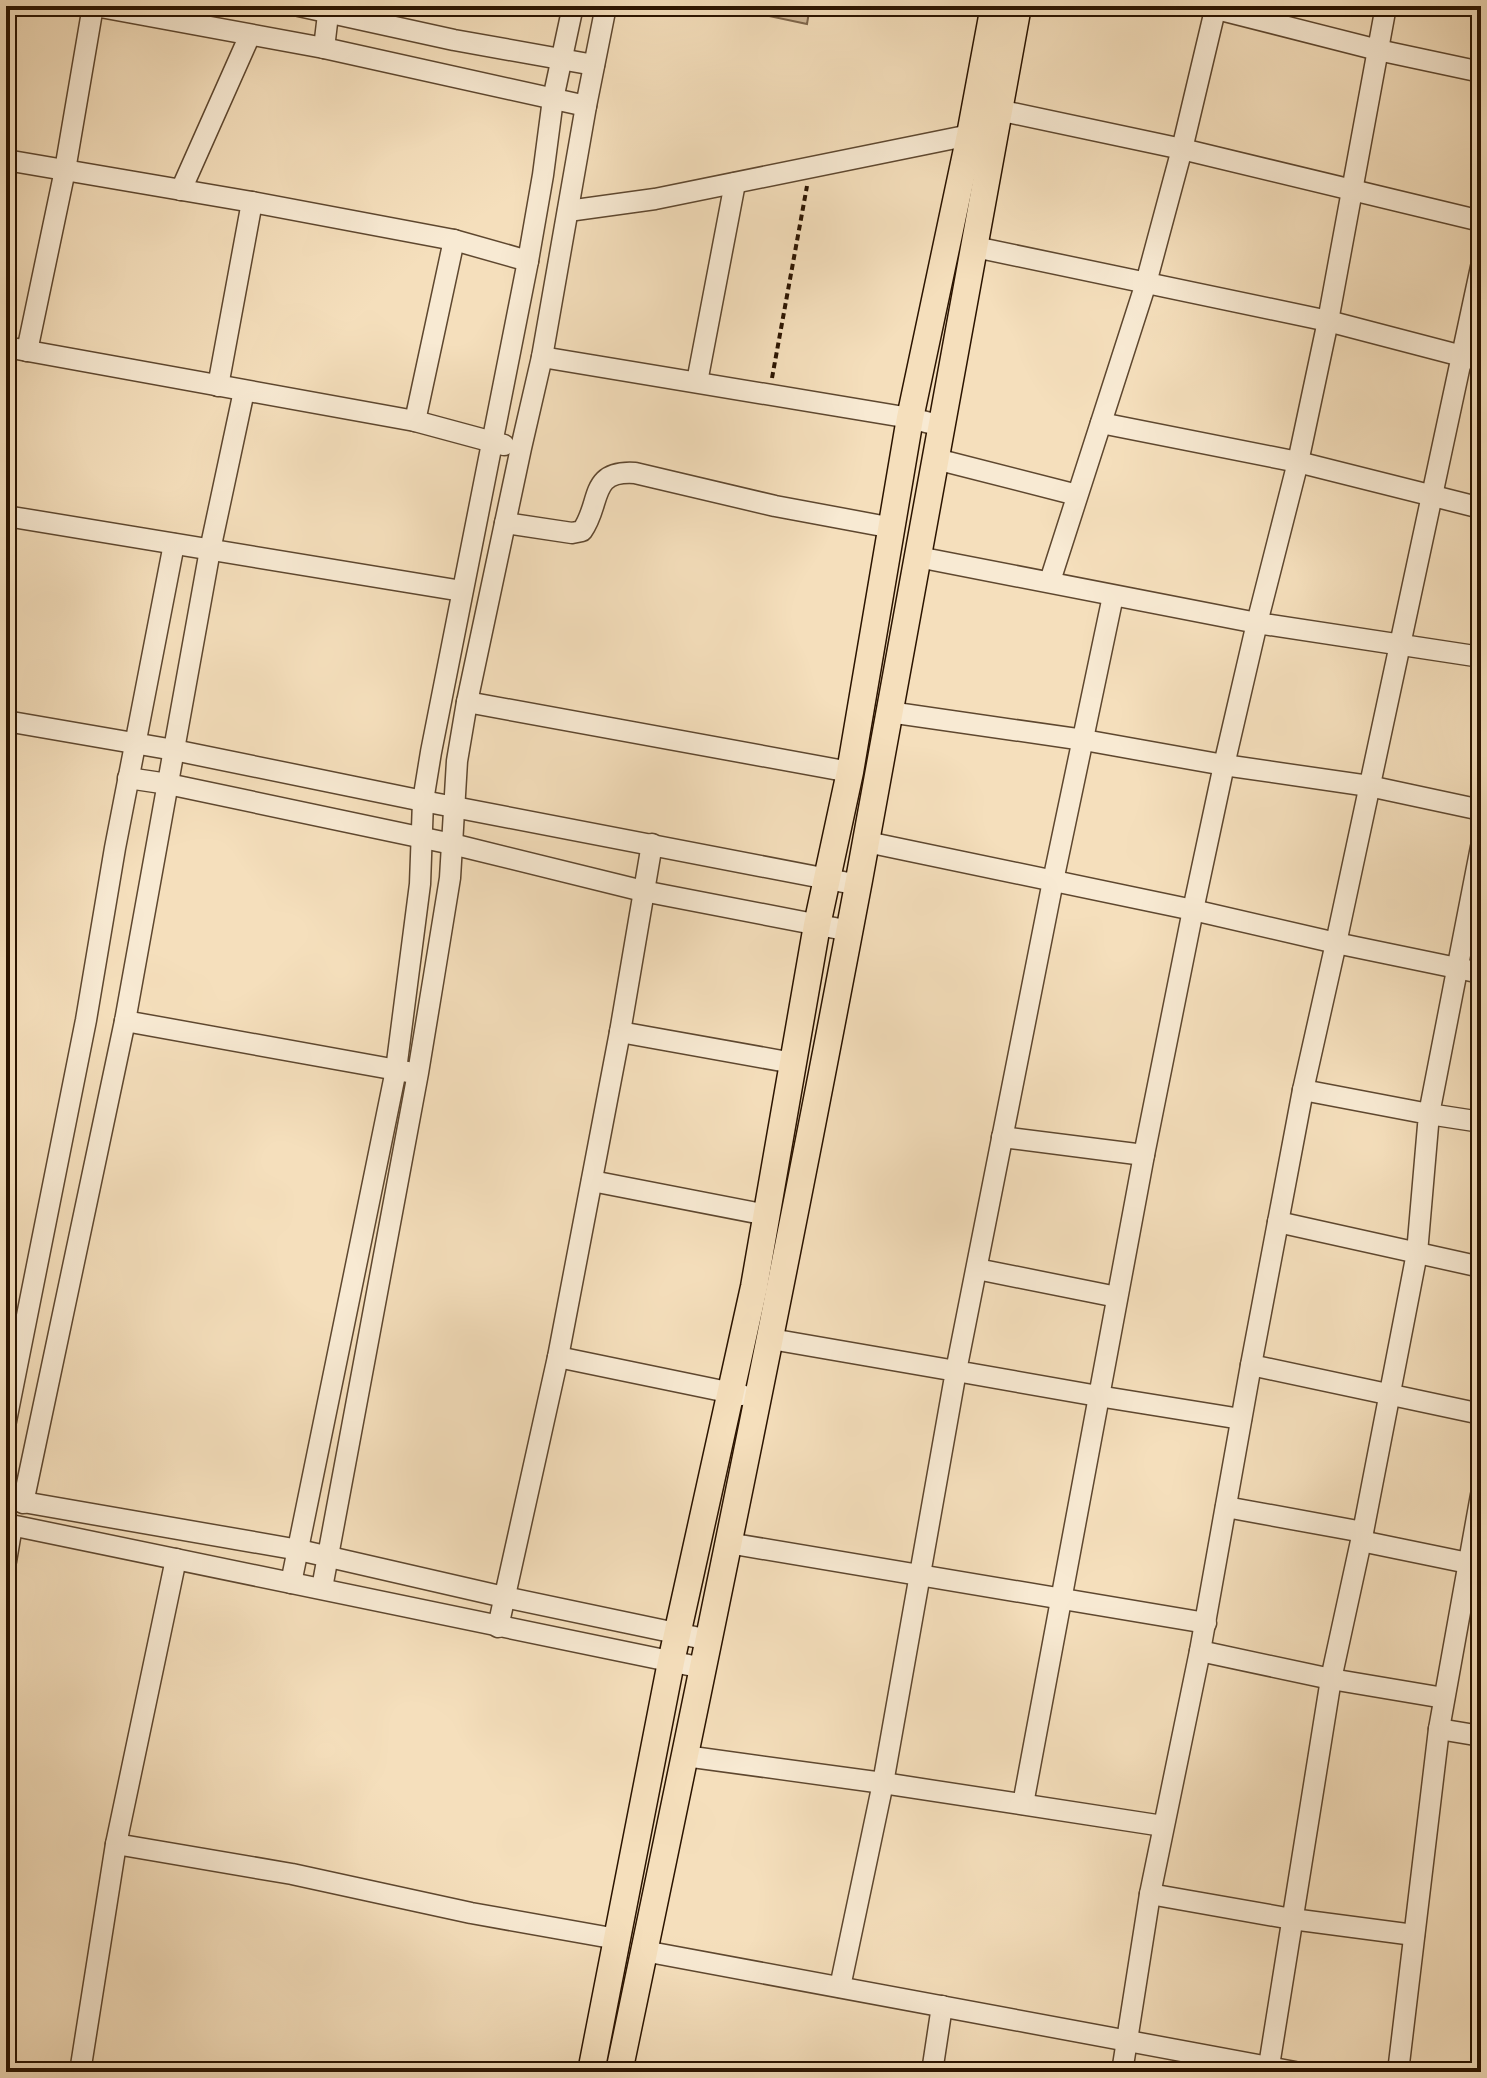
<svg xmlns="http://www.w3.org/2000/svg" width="1487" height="2078" font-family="'Libre Caslon Text',serif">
<rect width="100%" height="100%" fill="#f5dfbc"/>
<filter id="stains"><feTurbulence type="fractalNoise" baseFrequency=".0025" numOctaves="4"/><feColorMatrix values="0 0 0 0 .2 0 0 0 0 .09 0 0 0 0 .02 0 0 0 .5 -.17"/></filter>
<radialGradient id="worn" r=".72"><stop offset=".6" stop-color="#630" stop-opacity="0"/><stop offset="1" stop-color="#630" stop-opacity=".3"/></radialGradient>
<polygon fill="#d3bc9c" stroke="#7f684e" stroke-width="2" points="721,6 810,6 807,24"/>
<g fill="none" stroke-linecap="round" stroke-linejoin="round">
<defs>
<g id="minor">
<polyline points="95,6 324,48 586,106"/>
<polyline points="299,6 454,40 594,65"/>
<polyline points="1205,6 1378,50 1481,72"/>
<polyline points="324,48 329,6"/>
<polyline points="998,110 1182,149 1481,221"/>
<polyline points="6,160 252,202 454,240 528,261"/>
<polyline points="181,190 250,35"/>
<polyline points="568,211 655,199 970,135"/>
<polyline points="975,247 1328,321 1481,361"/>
<polyline points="6,347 415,421 504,445"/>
<polyline points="27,351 65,170 93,6"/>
<polyline points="542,357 910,418 942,426"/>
<polyline points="697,382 735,183"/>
<polyline points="218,386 252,202"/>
<polyline points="415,421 454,240"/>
<polyline points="1101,423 1298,462 1481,508"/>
<polyline points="936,459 1077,495"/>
<polyline points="6,516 462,591"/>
<path d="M505,523L572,533L582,531C602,503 588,470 635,473L775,506L893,528"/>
<polyline points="918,557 1257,623 1481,657"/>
<polyline points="1050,581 1146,283 1182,149 1216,6"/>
<polyline points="1113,596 1053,881 956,1371 1098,1396 1241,1419"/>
<polyline points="467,702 850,772"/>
<polyline points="889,712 1084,740 1224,765 1369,786 1481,810"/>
<polyline points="6,721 174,750 423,801 859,885"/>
<polyline points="128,778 168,784 452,844 643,891 850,931"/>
<polyline points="867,842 1193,910 1336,943 1481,973"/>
<polyline points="1481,847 1429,1114 1481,1122"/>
<polyline points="125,1021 408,1072"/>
<polyline points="620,1032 793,1063"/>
<polyline points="1002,1137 1144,1155"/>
<polyline points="592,1181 767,1215"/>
<polyline points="1278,1222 1481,1267"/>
<polyline points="977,1269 1117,1297"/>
<polyline points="771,1339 956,1371 883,1783 840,1987"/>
<polyline points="558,1357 742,1395"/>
<polyline points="1251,1365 1481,1414"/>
<polyline points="6,1421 86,1020 115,848 174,544"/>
<polyline points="6,1499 299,1550 504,1597 709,1640"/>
<polyline points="23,1503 125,1021 210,550 244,391"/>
<polyline points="1226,1507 1363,1532"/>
<polyline points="6,1524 703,1668"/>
<polyline points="1361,1541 1468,1563"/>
<polyline points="728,1543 1206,1623"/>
<polyline points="176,1559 116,1844 292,1874 471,1913 617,1939"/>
<polyline points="6,1561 12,1526"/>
<polyline points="291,1583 396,1070 420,884 423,801 431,752 528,261 543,175 553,99 573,6"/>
<polyline points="322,1588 418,1073 434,976 450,878 457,761 467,702 521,448 542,357 586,106 606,6"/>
<polyline points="498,1627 558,1357 620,1032 652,844"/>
<polyline points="1200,1651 1331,1679 1444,1698"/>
<polyline points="1439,1729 1481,1736"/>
<polyline points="685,1756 883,1783 1163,1826"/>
<polyline points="1023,1804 1144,1155 1193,910 1224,765 1257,623 1298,462 1328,321 1386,6"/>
<polyline points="1150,1894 1292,1919 1414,1935"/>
<polyline points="644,1951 1295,2072"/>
<polyline points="80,2072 116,1844"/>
<polyline points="932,2072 942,2006"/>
<polyline points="1122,2072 1150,1894 1200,1651 1251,1365 1303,1090 1336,943 1481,267"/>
<polyline points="1268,2072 1331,1679 1363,1532 1417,1253 1429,1114 1303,1090"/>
<polyline points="1398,2072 1439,1729 1481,1495"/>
</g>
<g id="major">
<polyline points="591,2072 671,1662 754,1287 817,925 850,772 910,418 970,135 994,6"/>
<path d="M619,2072C702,1675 784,1278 859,880C914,589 963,297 1018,6"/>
</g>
</defs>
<use href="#minor" stroke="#5e472f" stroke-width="23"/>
<use href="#major" stroke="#2b1400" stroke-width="29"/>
<polyline stroke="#2b1400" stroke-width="4" stroke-dasharray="6 4" stroke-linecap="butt" points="772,378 807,186"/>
<use href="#minor" stroke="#f8ead3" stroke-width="20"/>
<use href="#major" stroke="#f5dfbc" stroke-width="26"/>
</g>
<rect width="1487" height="2078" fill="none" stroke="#f5dfbc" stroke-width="32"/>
<rect x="8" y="8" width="1471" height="2062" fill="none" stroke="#2b1400" stroke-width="4"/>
<rect x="16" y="16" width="1455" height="2046" fill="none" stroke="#2b1400" stroke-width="2"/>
<rect width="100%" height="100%" filter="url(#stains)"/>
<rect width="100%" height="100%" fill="url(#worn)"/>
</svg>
